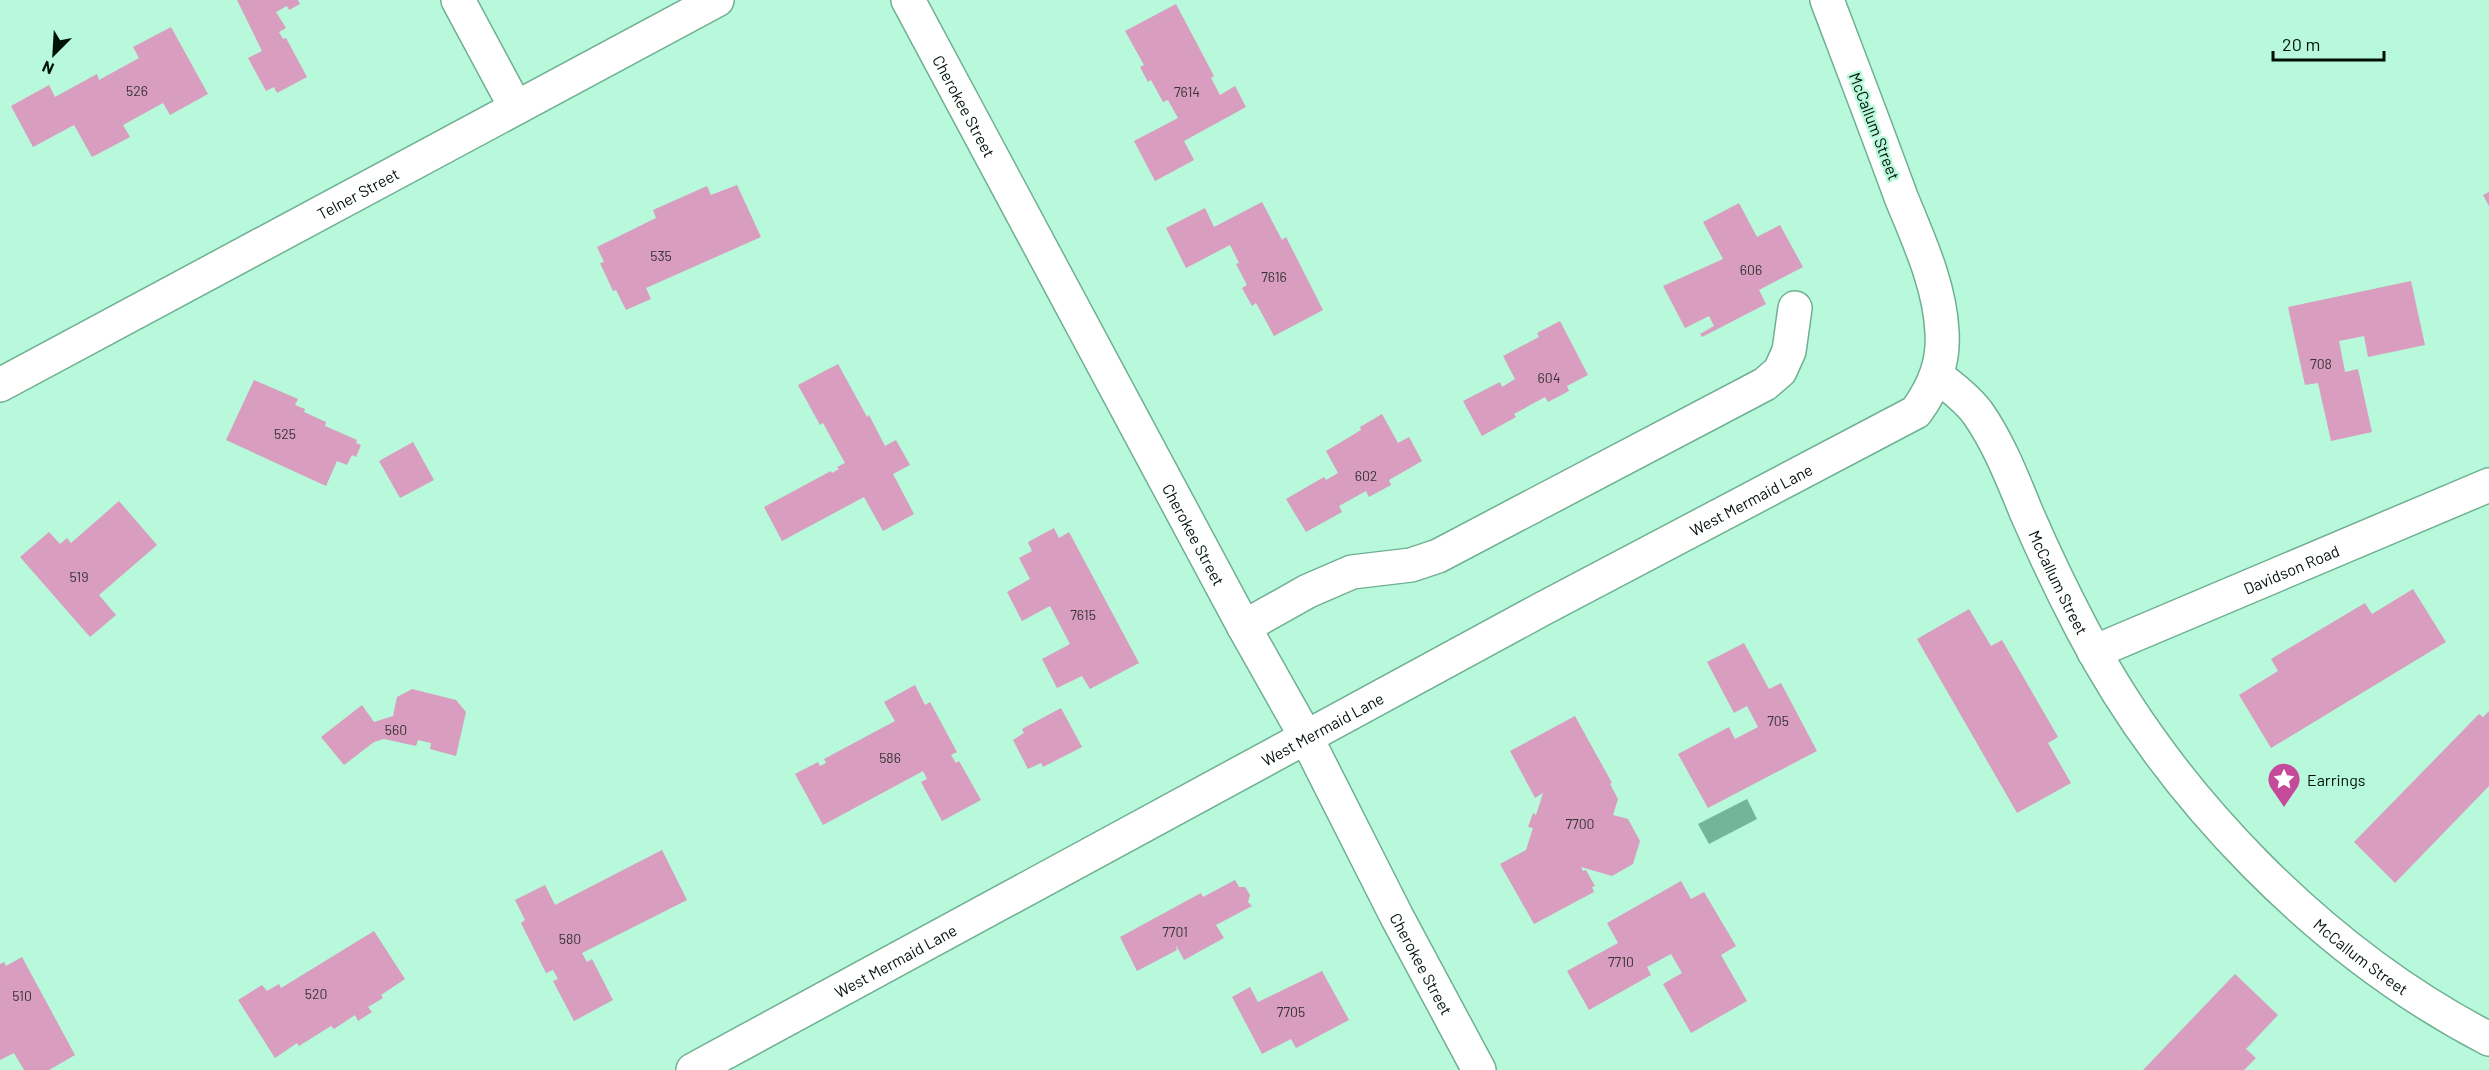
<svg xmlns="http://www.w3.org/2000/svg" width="2489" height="1070" font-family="Barlow,sans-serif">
<rect width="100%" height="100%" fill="#b7f9da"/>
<polygon fill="#72b697" points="1747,799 1757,819 1709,844 1698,824"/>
<g fill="#d89dbf">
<polygon points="237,0 298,0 300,4 289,10 287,6 276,12 286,28 279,32 283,39 286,38 307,77 277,93 274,87 266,91 248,58 262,51"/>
<polygon points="1176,4 1214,76 1211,78 1220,95 1235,86 1246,107 1184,141 1194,160 1155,181 1134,141 1178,118 1168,100 1163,102 1151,80 1148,82 1140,67 1144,65 1125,31"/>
<polygon points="171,27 208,94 170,115 163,103 123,125 130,137 92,157 74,125 33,147 11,106 49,85 55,97 97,74 99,80 139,58 133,47"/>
<polygon points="737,185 761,237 646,288 651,299 626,310 616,290 613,291 600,263 604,262 597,247 656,218 653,210 707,186 711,195"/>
<polygon points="2489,192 2489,206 2483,195"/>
<polygon points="1262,202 1282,240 1286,237 1323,310 1274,336 1256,303 1252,306 1242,288 1247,285 1236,264 1239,263 1230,245 1186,268 1166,228 1205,208 1214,227"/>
<polygon points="1739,203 1757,237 1780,225 1803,267 1759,290 1766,304 1702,337 1700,334 1714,326 1709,316 1685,328 1663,286 1723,259 1703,222"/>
<polygon points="2411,281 2425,345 2368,357 2364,336 2339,341 2345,372 2358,369 2372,432 2331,441 2318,383 2305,385 2288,307"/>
<polygon points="1560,321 1588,375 1567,386 1569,391 1548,402 1545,397 1514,414 1516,417 1482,436 1463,401 1500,382 1502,387 1515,379 1503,356 1539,337 1537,333"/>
<polygon points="838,364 867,417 869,415 885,446 896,440 910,465 893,474 914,514 883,531 864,497 782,541 764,507 831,471 832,473 839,469 837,467 845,463 823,423 820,425 798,385"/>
<polygon points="254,380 298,399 295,405 305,409 304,412 326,422 325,426 357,440 356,443 361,445 356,457 352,455 347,465 337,461 326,486 226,440"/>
<polygon points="1382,414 1398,443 1409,437 1422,461 1389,480 1391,485 1369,497 1366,491 1339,506 1342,512 1306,532 1286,499 1324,477 1326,480 1338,473 1326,451 1361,430 1360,427"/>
<polygon points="413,442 434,480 400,498 379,461"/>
<polygon points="119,501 157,545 99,595 116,615 90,637 20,557 49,532 60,544 67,538 71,543"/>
<polygon points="1054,528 1059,538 1069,532 1139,663 1090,689 1082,676 1057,688 1042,659 1070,644 1050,606 1022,621 1007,592 1030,579 1019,558 1032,551 1028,542"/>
<polygon points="2413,589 2446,642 2271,748 2239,695 2278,671 2271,659 2365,603 2372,614"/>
<polygon points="1969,609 1991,646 2002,640 2058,737 2048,743 2071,783 2017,813 1917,639"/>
<polygon points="1744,643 1769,689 1781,683 1817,751 1708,808 1678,754 1729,727 1735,739 1758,727 1747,706 1734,713 1707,662"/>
<polygon points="915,685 925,705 930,702 957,752 951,755 956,763 959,761 981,800 942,821 921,782 927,779 923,771 823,825 795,774 818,762 820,766 826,763 824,759 895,721 884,702"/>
<polygon points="412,689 456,700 466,712 456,756 430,749 431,743 418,740 416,746 384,739 374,742 344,765 321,737 362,705 374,722 393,716 397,697"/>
<polygon points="1061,708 1082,747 1043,767 1041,763 1028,769 1013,740 1024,733 1022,729"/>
<polygon points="2489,711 2489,786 2395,883 2354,842 2479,714 2483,717"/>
<polygon points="1575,716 1612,783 1610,784 1618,799 1613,815 1628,819 1640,841 1633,864 1612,876 1581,867 1583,871 1586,870 1595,886 1592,887 1594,892 1534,924 1500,864 1526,850 1533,828 1528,827 1533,813 1536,815 1543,793 1535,798 1510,751"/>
<polygon points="662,850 687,900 582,953 587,962 592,959 613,1000 574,1021 553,981 558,979 553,970 546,973 521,923 525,920 515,900 545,885 555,905"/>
<polygon points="1235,880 1239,887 1245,887 1250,895 1248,902 1252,906 1216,925 1224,938 1184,960 1176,945 1177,950 1137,971 1120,937 1201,893 1203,897"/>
<polygon points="1681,881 1691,899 1704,892 1736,946 1721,955 1747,1001 1691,1033 1663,984 1682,973 1671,954 1647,967 1651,975 1589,1010 1567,971 1618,943 1607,923"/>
<polygon points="374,931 405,979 381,995 383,998 368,1007 372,1012 358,1021 355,1015 334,1029 331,1026 299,1046 297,1043 275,1058 238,1000 262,985 267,991 279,984 281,988"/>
<polygon points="22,957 75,1055 49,1070 24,1070 14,1053 0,1060 0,964 4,962 6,966"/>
<polygon points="1322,971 1349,1020 1296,1048 1291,1039 1262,1054 1232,997 1250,987 1258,1002"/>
<polygon points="2235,974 2278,1015 2246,1049 2256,1058 2244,1070 2143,1070"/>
</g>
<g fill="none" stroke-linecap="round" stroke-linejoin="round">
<defs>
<g id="minor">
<polyline points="458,0 516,108"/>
<path id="s1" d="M908,0L1244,627L1306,737L1397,917L1479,1070"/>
<path id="s2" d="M1937,376C1952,387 1966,398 1977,412C1999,443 2013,480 2027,514C2044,553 2062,591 2082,629C2169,796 2321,952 2489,1039"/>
<path id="s3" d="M0,385L717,0"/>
<polyline points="1244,627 1308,591 1352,572 1411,565 1438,556 1765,384 1780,371 1789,351 1795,308"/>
<path id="s4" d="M2094,652L2489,485"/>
<path id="s5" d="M693,1070L1544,608L1916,412C1934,387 1944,363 1942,332C1940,285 1918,239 1901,197C1877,131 1852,66 1827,0"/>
</g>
</defs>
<use href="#minor" stroke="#70af93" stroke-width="36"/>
<use href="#minor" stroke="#fff" stroke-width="33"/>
</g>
<defs>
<symbol id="sight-pin" viewBox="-11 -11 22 30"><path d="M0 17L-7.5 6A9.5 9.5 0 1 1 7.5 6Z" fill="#c54a9a" stroke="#b7f9da"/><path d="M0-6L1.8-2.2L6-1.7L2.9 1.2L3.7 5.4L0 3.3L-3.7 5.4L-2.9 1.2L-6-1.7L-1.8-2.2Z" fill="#fff"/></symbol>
</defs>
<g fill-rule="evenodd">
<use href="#sight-pin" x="2265" y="760" width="38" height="52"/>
</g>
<g text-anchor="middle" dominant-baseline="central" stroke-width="5" stroke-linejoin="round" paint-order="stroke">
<g font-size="14" fill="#363435">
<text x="137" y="90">526</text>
<text x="1187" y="91">7614</text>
<text x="661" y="255">535</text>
<text x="1751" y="269">606</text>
<text x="1274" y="276">7616</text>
<text x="2321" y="363">708</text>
<text x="1549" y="377">604</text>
<text x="285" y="433">525</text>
<text x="1366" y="475">602</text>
<text x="79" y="576">519</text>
<text x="1083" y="614">7615</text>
<text x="1778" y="720">705</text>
<text x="396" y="729">560</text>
<text x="890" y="757">586</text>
<text x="1580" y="823">7700</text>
<text x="1175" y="931">7701</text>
<text x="570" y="938">580</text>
<text x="1621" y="961">7710</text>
<text x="316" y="993">520</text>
<text x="22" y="995">510</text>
<text x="1291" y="1011">7705</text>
</g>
<g font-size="16" fill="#001107" stroke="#b7f9da">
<text stroke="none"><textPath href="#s1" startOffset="120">Cherokee Street</textPath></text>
<text transform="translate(1875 126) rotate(69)">McCallum Street</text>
<text stroke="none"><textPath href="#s3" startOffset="406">Telner Street</textPath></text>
<text stroke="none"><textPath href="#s5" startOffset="1202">West Mermaid Lane</textPath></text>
<text stroke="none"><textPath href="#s1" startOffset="606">Cherokee Street</textPath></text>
<text stroke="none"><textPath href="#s4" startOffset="214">Davidson Road</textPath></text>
<text stroke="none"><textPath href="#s2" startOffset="243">McCallum Street</textPath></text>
<text stroke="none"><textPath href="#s5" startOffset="716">West Mermaid Lane</textPath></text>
<text stroke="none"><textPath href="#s2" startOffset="729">McCallum Street</textPath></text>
<text stroke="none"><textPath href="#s5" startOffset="230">West Mermaid Lane</textPath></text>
<text stroke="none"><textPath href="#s1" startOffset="1092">Cherokee Street</textPath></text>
</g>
<g font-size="16" fill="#001107" stroke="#b7f9da" text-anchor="start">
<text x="2307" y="779">Earrings</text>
</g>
</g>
<g transform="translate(54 54) rotate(204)" stroke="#b7f9da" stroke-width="4.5" paint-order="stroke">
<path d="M0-4.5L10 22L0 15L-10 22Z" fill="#001107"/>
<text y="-9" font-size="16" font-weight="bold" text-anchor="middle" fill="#001107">N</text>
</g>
<path d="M2273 51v9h111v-9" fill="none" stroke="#001107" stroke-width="3"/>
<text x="2282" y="51" font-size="18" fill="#001107" stroke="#b7f9da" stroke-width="4.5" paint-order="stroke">20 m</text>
</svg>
